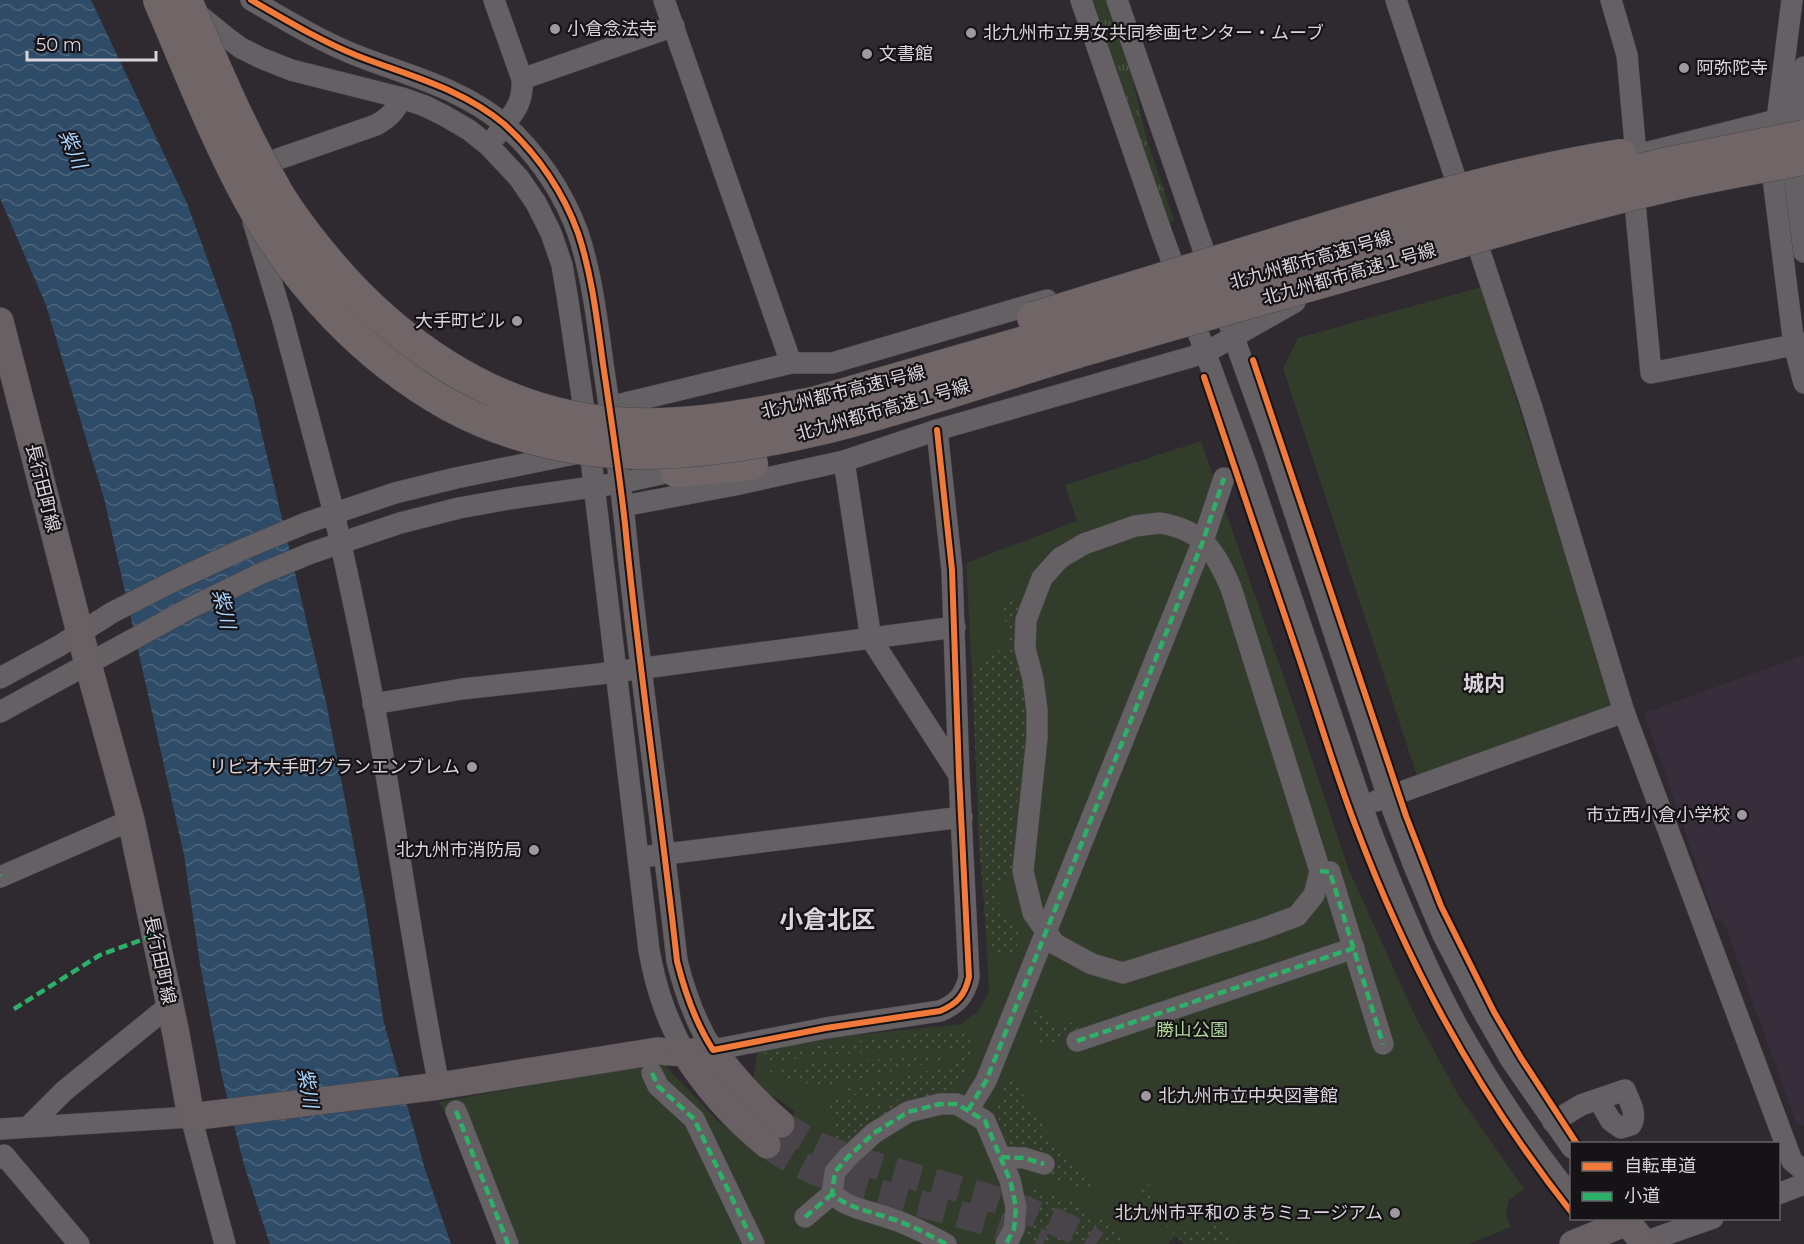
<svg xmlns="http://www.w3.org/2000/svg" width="1804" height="1244" font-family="Montserrat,'Noto Sans JP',sans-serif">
<defs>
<pattern id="grass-tufts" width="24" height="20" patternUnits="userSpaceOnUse" patternTransform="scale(1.5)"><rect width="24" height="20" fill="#313c2a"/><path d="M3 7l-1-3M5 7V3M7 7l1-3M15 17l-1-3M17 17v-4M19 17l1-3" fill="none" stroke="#4e5748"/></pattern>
<pattern id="garden-dots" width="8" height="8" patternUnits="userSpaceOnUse" patternTransform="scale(1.5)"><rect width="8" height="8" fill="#313c2a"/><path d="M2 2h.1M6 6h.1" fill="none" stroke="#4e5748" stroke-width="1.8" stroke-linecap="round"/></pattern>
<pattern id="water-waves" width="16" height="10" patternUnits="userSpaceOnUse" patternTransform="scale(1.5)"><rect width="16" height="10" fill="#2e4c68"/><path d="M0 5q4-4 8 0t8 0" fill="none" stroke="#4c657d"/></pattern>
</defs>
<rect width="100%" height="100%" fill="#2f2a30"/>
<polygon fill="#382d3a" points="1804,655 1804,1126 1796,1122 1724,922 1715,918 1644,713"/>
<polygon fill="url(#grass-tufts)" points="1093,0 1107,0 1129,64 1146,137 1174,221 1169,223"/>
<g fill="#313c2a">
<polygon points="1481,287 1613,707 1417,776 1283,368 1298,338"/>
<polygon points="1201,441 1298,718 1349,870 1416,1018 1459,1096 1524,1189 1509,1200 1506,1214 1511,1227 1469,1244 1184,1244 1175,1236 1168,1244 517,1244 439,1102 662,1062 716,1119 763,1157 795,1111 753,1083 758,1045 961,1024 978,1011 989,992 966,563 1077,521 1065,485"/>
</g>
<g fill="url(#garden-dots)">
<path d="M1010,600H1013L1019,609L1023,678L1027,706V729L1012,837V870L1009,876L1000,882L998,888L997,900L1005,916L1009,917L1013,916L1020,938C1015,952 1011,957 996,956L986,931L979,843L972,670L1010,643L1001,603Z"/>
<path d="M1038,1004C1042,1013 1049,1028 1061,1027C1066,1026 1071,1022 1076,1021L1081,1028L1080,1031L1039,1047L1032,1018Z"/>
<path d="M951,1030L976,1037C971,1051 968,1072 957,1084C930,1112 872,1099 837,1091L955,1065C959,1062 960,1059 960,1054L956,1049L833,1054L765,1063L760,1059L761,1053Z"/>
<polygon points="952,1056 952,1058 821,1087 764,1072 832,1061"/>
<path d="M1009,1073L1060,1152L1091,1184L1092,1188L1089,1191L1034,1174L1037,1165C1029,1160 1020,1155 1014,1148C1002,1136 995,1116 999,1100C1001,1090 1006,1081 1009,1073Z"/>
<polygon points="834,1097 857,1102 901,1107 848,1145 839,1147 835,1143 830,1102"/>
<path d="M1148,1183C1152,1192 1154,1202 1159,1210C1171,1233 1197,1233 1218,1225L1236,1244H1184L1136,1195Z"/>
<polygon points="1029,1188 1075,1202 1136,1244 1023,1244 1029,1218"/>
</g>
<polygon fill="url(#water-waves)" points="0,0 91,0 187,203 231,324 253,397 327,707 365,903 384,1023 425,1169 451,1244 270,1244 244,1165 222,1077 200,964 184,855 105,502 46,305 0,198"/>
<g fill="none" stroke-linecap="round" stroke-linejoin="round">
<g stroke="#49444a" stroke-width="27" stroke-dasharray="27 14" stroke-linecap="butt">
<path d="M781,1124C797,1134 813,1144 830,1150C894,1175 962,1186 1026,1210C1050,1220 1075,1229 1096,1244"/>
<path d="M767,1145C785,1156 803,1168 824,1175C895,1202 974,1211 1043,1244"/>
</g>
<defs>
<g id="minor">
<path d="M251,0C286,20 320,41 358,56C409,76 461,88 504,124C537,154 563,192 578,233C592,275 597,320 603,364C611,417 619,470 625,524C639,670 661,815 677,961C685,993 695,1022 713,1050L826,1028L940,1011C957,1004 965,995 969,977L959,775L952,570L937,430"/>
<path d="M494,0L522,79C524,106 511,115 496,136"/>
<polyline points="664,0 791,363"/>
<path d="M1081,0L1162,234L1245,461L1370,829C1395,894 1422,960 1455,1022C1489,1083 1528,1142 1572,1197"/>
<polyline points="1117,0 1234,338 1272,444 1388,797 1414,866 1443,935 1480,1006 1511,1060 1572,1148"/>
<polyline points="1396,0 1532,408 1624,712 1792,1161 1804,1171"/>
<polyline points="1611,0 1627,55 1636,155"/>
<polyline points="1792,0 1777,120 1773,178 1794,345 1804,383"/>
<path d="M194,11L226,37L241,48L261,58L291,70L402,98L425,106L445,116L469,130L489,146L519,178L536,203L551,233L562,265L568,301L590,451L649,950C656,989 666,1018 685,1053"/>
<polyline points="1804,67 1798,115 1794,175 1804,252"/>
<polyline points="522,79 674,26"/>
<polyline points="1637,155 1804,113"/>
<path d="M253,172L258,166L376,125C389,118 395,111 402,98"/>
<polyline points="1635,203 1651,373 1804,343"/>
<path d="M253,221L282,317L334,513C348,576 362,640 374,705C397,831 414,959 439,1086"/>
<polyline points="609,407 791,363 832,363 1047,300"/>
<polyline points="844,461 871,639 959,775"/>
<polyline points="623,506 735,485 844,461 937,430 1205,353 1295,302"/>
<path d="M1160,523C1203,530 1215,551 1231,588L1320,871L1314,895L1297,916L1262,929L1123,973L1092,964L1055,944L1033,913L1023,871L1037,738V710L1033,679L1025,648L1026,620L1042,578L1060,558L1084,544L1135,526Z"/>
<polyline points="0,678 59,646 113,612 176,580 241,550 306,523 395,493 456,478 579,453"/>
<polyline points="373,704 462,689 599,674 955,627"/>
<polyline points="0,712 190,608 260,574 311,553 400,523 459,508 515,498 620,483 688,468"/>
<polyline points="1376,801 1624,712"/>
<polyline points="650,856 962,817"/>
<polyline points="1320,871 1330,872 1383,1044"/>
<polyline points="0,877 131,820"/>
<polyline points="1077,1041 1354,948"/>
<polyline points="652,1073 658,1086 694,1119 754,1244"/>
<polyline points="968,1110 986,1081 1203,541 1224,478"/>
<polyline points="456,1111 508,1244"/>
<path d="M1553,1122L1581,1105L1625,1090C1629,1101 1638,1114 1631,1125L1621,1128L1611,1121L1598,1099"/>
<polyline points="29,1126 64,1091 170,1005"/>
<polyline points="0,1129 191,1117 225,1244"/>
<polyline points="1001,1157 1024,1158 1044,1164"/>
<polyline points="0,1158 4,1155 79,1244"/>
<polyline points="1778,1194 1804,1184"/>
<polyline points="805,1217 832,1194"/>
<path d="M946,1244C927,1234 909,1224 889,1218C869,1211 848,1208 832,1194L835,1172L848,1157L874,1133L908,1112L940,1104H957L985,1121L1010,1180L1016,1207L1014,1229L1006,1244"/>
<polyline points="1639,1244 1713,1218"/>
</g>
<g id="major">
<path d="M0,321L88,664L131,820L176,1034L191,1117L439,1086L657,1051L685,1053L713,1050C733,1078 756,1102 781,1124"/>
<path d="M685,1053C708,1089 734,1118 767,1145"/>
<polyline points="1573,1244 1627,1222 1645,1244"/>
</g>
<polyline id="highway" points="676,471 752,464"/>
</defs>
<use href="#minor" stroke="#4a464b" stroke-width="22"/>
<use href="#major" stroke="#4a464b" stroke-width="28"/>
<use href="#highway" stroke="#4a464b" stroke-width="33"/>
<use href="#minor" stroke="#646064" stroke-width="21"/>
<use href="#major" stroke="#686063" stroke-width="27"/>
<use href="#highway" stroke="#706667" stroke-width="32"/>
<defs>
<g id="highway-bridge">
<path d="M159,0C188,67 215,137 250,201C297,285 365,358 449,405C509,438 584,455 652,453C801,449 940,393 1081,351C1182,321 1284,293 1385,264C1477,237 1569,209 1663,187C1709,176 1757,168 1804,159"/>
<path d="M186,0C213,63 239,126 273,185C286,209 303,231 320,252C391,340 490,410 605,422C675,430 745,416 813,403L1493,207L1664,164L1804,136"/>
<path d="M1033,318C1120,291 1207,265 1294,238C1402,205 1509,173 1621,155"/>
</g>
</defs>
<use href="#highway-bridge" stroke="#4a464b" stroke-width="33" stroke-linecap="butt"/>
<use href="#highway-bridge" stroke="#706667" stroke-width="32"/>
<g stroke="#2db169" stroke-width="4.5" stroke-dasharray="9 4.5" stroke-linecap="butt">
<polyline points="1320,871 1330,872 1383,1044"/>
<polyline points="0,875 0,876"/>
<polyline points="14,1009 100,955 155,935"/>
<polyline points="1077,1041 1354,948"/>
<polyline points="652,1073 658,1086 694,1119 754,1244"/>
<polyline points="968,1110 986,1081 1203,541 1224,478"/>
<polyline points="456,1111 508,1244"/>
<polyline points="1001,1157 1024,1158 1044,1164"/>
<polyline points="805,1217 832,1194"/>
<path d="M946,1244C927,1234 909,1224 889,1218C869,1211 848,1208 832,1194L835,1172L848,1157L874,1133L908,1112L940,1104H957L985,1121L1010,1180L1016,1207L1014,1229L1006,1244"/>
</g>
<defs>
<g id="cycleway">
<path d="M251,0C286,20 320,41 358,56C409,76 461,88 504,124C537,154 563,192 578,233C592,275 597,320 603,364C611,417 619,470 625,524C639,670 661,815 677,961C685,993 695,1022 713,1050L826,1028L940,1011C957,1004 965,995 969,977L959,775L952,570L937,430"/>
<polyline points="1253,360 1406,816 1441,906 1494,1012 1521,1058 1577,1144"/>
<path d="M1204,377C1235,469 1266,561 1297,652C1317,711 1334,770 1356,827C1408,965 1480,1097 1572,1213"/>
</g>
</defs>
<use href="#cycleway" stroke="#161317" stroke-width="10"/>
<use href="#cycleway" stroke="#f17a3a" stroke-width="6"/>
</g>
<g fill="#9e989f" stroke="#161317" stroke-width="2">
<circle cx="555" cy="29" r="6"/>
<circle cx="971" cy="33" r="6"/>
<circle cx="867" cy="54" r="6"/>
<circle cx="1684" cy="68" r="6"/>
<circle cx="517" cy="321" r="6"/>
<circle cx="472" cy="767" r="6"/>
<circle cx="1742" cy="815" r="6"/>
<circle cx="534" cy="850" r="6"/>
<circle cx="1146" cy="1096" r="6"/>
<circle cx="1395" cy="1213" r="6"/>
</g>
<g text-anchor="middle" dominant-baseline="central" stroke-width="4.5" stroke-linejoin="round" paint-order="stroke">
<g font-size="18" fill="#dad4db" stroke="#161317" text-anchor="start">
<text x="567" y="29">小倉念法寺</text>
<text x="983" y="33">北九州市立男女共同参画センター・ムーブ</text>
<text x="879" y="54">文書館</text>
<text x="1696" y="68">阿弥陀寺</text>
<text x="505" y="321" text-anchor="end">大手町ビル</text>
<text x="460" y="767" text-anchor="end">リビオ大手町グランエンブレム</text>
<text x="1730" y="815" text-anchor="end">市立西小倉小学校</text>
<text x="522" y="850" text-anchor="end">北九州市消防局</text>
<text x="1158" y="1096">北九州市立中央図書館</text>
<text x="1383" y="1213" text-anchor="end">北九州市平和のまちミュージアム</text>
</g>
<g font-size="18" fill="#dad4db" stroke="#161317">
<text transform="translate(1311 260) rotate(-16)">北九州都市高速1号線</text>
<text transform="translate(1349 274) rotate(-16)">北九州都市高速１号線</text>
<text transform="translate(843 392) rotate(-14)">北九州都市高速1号線</text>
<text transform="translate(883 410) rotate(-16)">北九州都市高速１号線</text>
<text transform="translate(43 488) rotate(76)">長行田町線</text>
<text transform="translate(160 960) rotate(78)">長行田町線</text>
</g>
<g font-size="18" fill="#add598" stroke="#161317">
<text x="1192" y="1030">勝山公園</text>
</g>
<g font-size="20" font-style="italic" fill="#a6d3fc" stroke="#161317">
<text transform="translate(73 149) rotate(67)">紫川</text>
<text transform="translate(224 609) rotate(77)">紫川</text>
<text transform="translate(308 1088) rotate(80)">紫川</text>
</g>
<g font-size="21" font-weight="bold" fill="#dad4db" stroke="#161317">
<text x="1484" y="683">城内</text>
</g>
<g font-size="24" font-weight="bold" fill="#dad4db" stroke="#161317">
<text x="827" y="919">小倉北区</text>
</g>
</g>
<rect x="1570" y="1142" width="210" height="78" fill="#161317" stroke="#646065" stroke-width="1.5"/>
<rect x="1582" y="1162" width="30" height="9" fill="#f17a3a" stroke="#646065" stroke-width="1.5"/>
<text x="1624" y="1172" font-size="18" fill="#dad4db">自転車道</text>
<rect x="1582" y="1192" width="30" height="9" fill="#2db169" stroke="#646065" stroke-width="1.5"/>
<text x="1624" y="1202" font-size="18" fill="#dad4db">小道</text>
<path d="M27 51v9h129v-9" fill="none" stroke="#dad4db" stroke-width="3"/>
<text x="36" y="51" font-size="18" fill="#dad4db" stroke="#161317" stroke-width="4.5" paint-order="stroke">50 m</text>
</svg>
